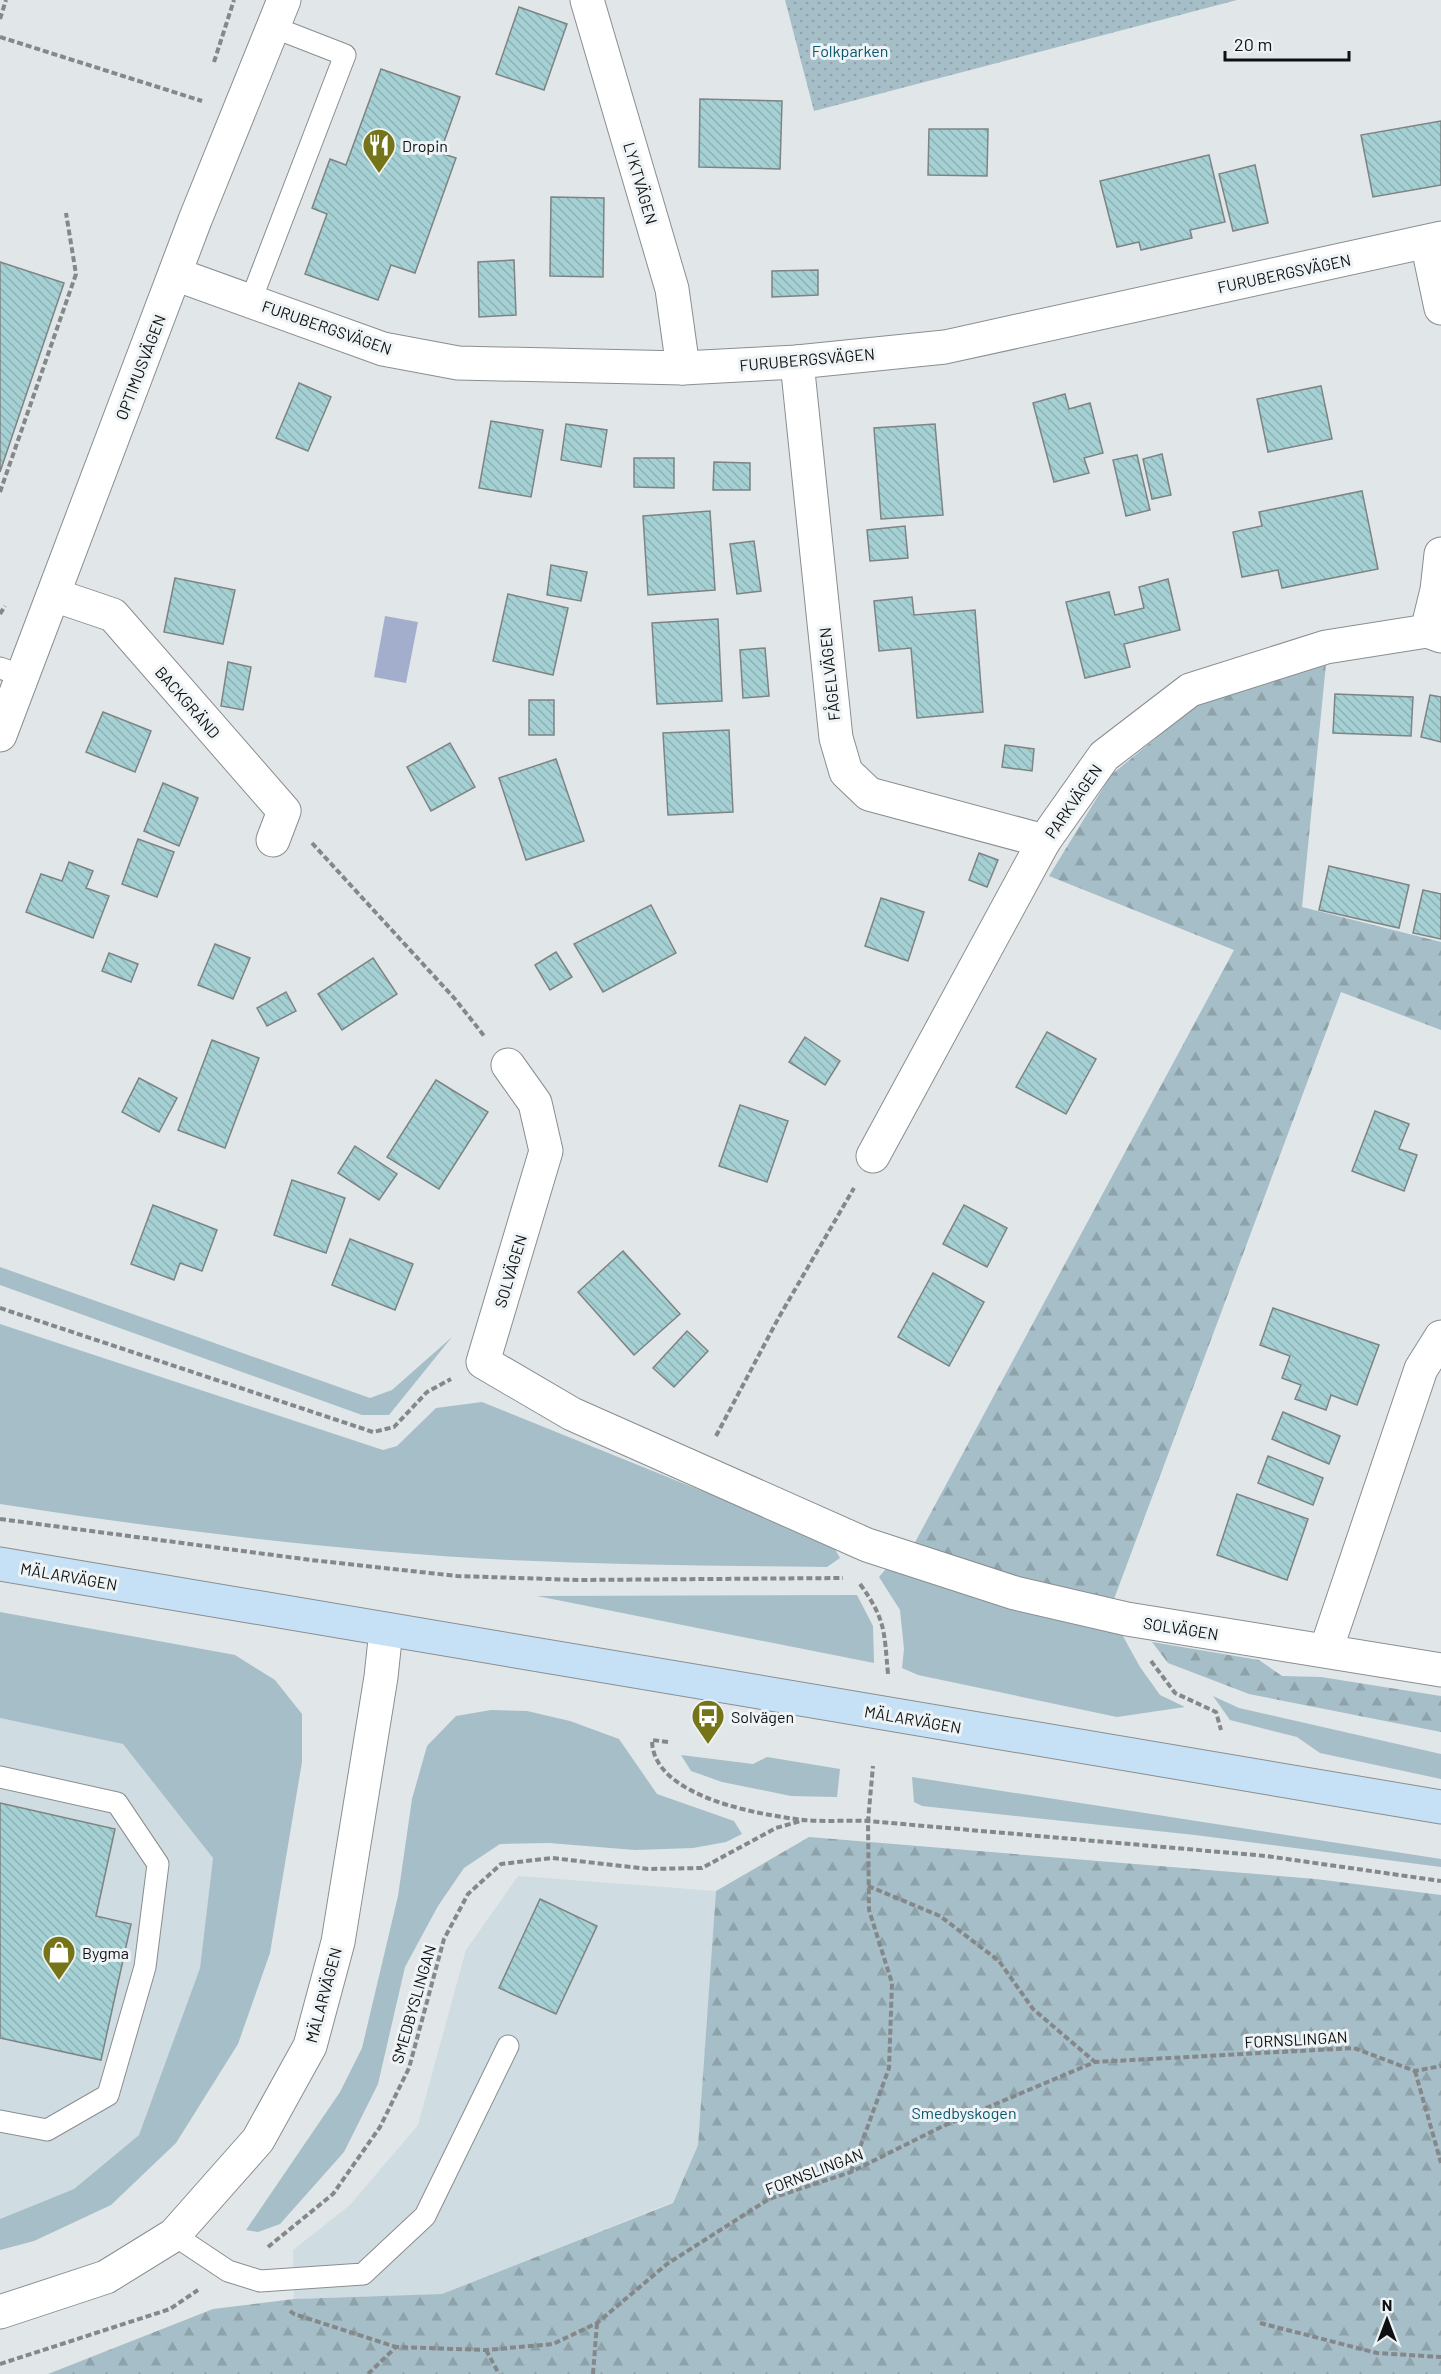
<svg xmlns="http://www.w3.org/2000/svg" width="1441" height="2374" font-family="Barlow,sans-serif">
<defs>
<pattern id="forest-firs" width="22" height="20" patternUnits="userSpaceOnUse" patternTransform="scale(1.5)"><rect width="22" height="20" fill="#a6bec7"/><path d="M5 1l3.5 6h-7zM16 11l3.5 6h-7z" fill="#8ea2aa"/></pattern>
<pattern id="park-dots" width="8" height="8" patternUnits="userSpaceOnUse" patternTransform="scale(1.5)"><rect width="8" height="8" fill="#a6bec7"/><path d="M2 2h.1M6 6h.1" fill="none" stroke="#8ea2aa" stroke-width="1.8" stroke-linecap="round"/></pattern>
<pattern id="building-back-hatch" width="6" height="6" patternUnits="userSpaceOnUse" patternTransform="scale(1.5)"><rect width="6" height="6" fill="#a5d1d4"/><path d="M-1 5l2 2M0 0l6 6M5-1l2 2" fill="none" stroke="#8db2b5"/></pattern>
</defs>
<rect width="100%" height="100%" fill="#e1e6e8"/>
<g fill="#cfdce1">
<polygon points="0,1718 123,1744 213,1857 200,1968 139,2135 74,2189 0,2219"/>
<polygon points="518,1876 716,1891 698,2145 673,2202 442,2294 294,2299 293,2250 350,2205 418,2125 466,1950"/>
</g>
<g fill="#a6bec7">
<polygon points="0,1267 370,1398 392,1390 452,1337 389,1415 362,1415 0,1285"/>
<path d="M0,1324L383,1450L397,1446L436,1408L482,1402L801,1531L833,1546L840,1558L827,1567C721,1566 615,1565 509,1560C339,1551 168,1530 0,1504Z"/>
<polygon points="890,1564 1119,1629 1140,1667 1160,1695 1185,1707 1117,1717 918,1675 902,1668 904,1649 900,1610 879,1577"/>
<polygon points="857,1595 873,1626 874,1663 537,1596"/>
<polygon points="0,1612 235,1655 275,1680 302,1714 302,1762 270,1953 238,2044 176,2143 111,2205 34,2241 0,2250 0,2219 74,2189 139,2135 200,1968 213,1858 123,1744 0,1718"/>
<polygon points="1213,1696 1239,1708 1441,1754 1441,1779 1320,1753 1297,1737 1230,1720"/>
<polygon points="491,1710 527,1711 570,1721 619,1739 657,1794 734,1821 742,1834 726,1842 693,1848 635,1850 549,1843 500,1844 464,1868 438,1906 405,1967 378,2084 344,2152 280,2224 258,2232 246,2230 340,2092 362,2048 398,1896 412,1799 427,1746 456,1716"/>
<polygon points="681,1755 753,1764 767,1757 840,1769 837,1797 791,1796 722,1782 691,1771"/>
<polygon points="912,1777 1441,1859 1441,1867 1195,1835 922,1806 914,1802"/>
</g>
<g fill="url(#forest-firs)">
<polygon points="1326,664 1302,907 1441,942 1441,1030 1341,992 1114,1599 1025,1583 913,1546 1234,950 1049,876 1111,775 1199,703"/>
<polygon points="1152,1642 1259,1660 1282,1676 1321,1677 1441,1696 1441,1732 1249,1694 1168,1663"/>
<polygon points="809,1837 1316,1879 1441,1895 1441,2374 48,2374 213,2309 294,2299 442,2294 673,2203 698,2145 716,1891"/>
</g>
<polygon fill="url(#park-dots)" points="785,0 1237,0 814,111"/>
<polygon fill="#a3aecd" points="385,616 418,622 406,683 374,677"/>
<g fill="url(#building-back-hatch)" stroke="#7e8383" stroke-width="1.5">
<polygon points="519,7 567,24 544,90 496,74"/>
<polygon points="381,69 460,97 440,153 456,158 415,273 391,265 378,300 305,274 327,214 312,208 330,159 346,165"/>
<polygon points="700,99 782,101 780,169 699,167"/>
<polygon points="1441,121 1441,185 1373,197 1361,135"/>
<polygon points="929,129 988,129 987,176 928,175"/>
<polygon points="1209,155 1225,222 1190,230 1192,238 1141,250 1139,242 1117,247 1100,181"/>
<polygon points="1255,165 1268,223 1233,231 1219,174"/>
<polygon points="551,197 604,198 603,277 550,276"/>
<polygon points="514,260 516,315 479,317 478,262"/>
<polygon points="0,262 64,283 0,472"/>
<polygon points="818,270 818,295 772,297 772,271"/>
<polygon points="299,383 331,397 308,451 276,438"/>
<polygon points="1321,386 1332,439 1268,452 1257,399"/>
<polygon points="1065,394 1069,409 1090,403 1103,453 1084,458 1089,473 1054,482 1033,403"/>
<polygon points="491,421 543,430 531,497 479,488"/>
<polygon points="566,424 607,430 601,467 561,460"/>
<polygon points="935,424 943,515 881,519 874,428"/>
<polygon points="1162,454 1171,495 1152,499 1143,459"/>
<polygon points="1137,455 1150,510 1126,516 1113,460"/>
<polygon points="634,458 674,458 674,488 634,487"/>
<polygon points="714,462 750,463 750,490 713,490"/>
<polygon points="1362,491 1378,569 1282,588 1278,570 1242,577 1233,532 1262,526 1259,512"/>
<polygon points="710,511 715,590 648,595 643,516"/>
<polygon points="905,526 908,558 870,561 867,530"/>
<polygon points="754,541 761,591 737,594 730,544"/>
<polygon points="551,565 587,572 581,601 547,595"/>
<polygon points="175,578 235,590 223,644 164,632"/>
<polygon points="1168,579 1180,630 1124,644 1130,667 1085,678 1066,602 1109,592 1115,615 1144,608 1139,587"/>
<polygon points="508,594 568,608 553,675 493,661"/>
<polygon points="912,597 914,615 975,610 983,712 917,718 911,648 879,651 874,601"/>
<polygon points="718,619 722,701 657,704 652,623"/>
<polygon points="765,648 769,696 743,698 740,650"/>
<polygon points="228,662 251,667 243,710 221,706"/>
<polygon points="1335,694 1413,697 1411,736 1333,733"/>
<polygon points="1430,695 1441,697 1441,742 1421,737"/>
<rect x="529" y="700" width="25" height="35"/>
<polygon points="103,712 151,731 135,772 86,752"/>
<polygon points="729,730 733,812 668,815 663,733"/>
<polygon points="450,743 475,787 431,811 407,767"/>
<polygon points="1005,745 1034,749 1032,771 1002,767"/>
<polygon points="556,759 584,841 526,860 499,778"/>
<polygon points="163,783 198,798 179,846 144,831"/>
<polygon points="138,839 174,852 157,897 122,884"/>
<polygon points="979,853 998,860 987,887 969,880"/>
<polygon points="69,862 93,871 86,888 109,896 93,938 26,912 41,874 62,881"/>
<polygon points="1329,866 1409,885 1399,928 1319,910"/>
<polygon points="1423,890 1441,894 1441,939 1413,933"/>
<polygon points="881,898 924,912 908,961 865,946"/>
<polygon points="651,905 676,953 603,992 574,944"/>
<polygon points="215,944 250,958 233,999 198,985"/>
<polygon points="556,952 572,977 550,990 535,965"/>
<polygon points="109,953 138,964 131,982 102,971"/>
<polygon points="373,958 397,994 342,1030 318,994"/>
<polygon points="286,992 296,1011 267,1026 257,1008"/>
<polygon points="1047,1032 1096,1059 1066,1114 1016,1087"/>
<polygon points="805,1037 840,1061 825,1085 789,1062"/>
<polygon points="212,1040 259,1058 225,1148 178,1130"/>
<polygon points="139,1078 177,1098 159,1132 122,1112"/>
<polygon points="436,1080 488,1112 439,1189 387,1157"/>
<polygon points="740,1105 788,1121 767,1182 719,1166"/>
<polygon points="1375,1111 1409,1124 1399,1149 1417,1155 1404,1191 1352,1171"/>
<polygon points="355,1146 397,1174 379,1200 338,1173"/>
<polygon points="292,1180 345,1198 326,1253 274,1235"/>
<polygon points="153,1205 217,1230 202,1271 180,1263 174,1280 131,1264"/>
<polygon points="964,1205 1007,1228 987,1267 943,1244"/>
<polygon points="350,1239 413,1264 395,1310 332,1285"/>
<polygon points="623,1251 680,1314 634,1355 578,1292"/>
<polygon points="933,1273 984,1302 949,1366 898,1337"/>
<polygon points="1273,1308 1379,1345 1357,1405 1331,1395 1326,1410 1295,1399 1301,1385 1282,1378 1290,1356 1260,1345"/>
<polygon points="687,1331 708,1351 674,1387 653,1368"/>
<polygon points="1283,1412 1340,1436 1329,1464 1272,1439"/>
<polygon points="1268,1456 1323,1478 1313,1505 1258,1483"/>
<polygon points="1237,1494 1308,1519 1287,1580 1217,1555"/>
<polygon points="0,1803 115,1829 96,1916 131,1924 101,2060 0,2038"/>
<polygon points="540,1899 597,1926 556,2014 499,1988"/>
</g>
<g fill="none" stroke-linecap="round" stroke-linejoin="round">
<defs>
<g id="service">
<polyline points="251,300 345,55 273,27"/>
<polyline points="0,668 23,676"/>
<polyline points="0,1777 117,1803 158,1864 145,1967 108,2095 47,2130 0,2121"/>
<polyline points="174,2235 228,2271 260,2281 363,2274 425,2216 508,2046"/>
</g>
<g id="minor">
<polyline points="587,0 672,289 683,368"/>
<polyline points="1427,242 1441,308"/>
<polyline points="175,274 383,349 458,363 683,368 797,362 945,347 1441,238"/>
<polyline points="797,362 836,738 846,772 869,794 1044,841"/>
<polyline points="54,595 113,615 284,811 273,840"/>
<polyline points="1427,631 1437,590 1441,554"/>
<polyline points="508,1065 535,1103 546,1151 483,1362 572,1414 867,1545 1015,1593 1127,1619 1441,1670"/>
<polyline points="873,1156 1044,841 1104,756 1190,690 1326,647 1427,631 1441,636"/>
<polyline points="1326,1650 1421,1369 1441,1337"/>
</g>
<g id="tertiary">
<polyline points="0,735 195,220 284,0"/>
<polyline points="0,2312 106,2277 174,2235 258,2140 310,2046 338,1942 381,1677 386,1630"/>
</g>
<polyline id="secondary" points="0,1564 1441,1807"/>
</defs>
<use href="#service" stroke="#8a8e90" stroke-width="23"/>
<use href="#minor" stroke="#8a8e90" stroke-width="35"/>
<use href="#tertiary" stroke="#8a8e90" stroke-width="35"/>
<use href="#secondary" stroke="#8a8e90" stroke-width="35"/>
<g stroke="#85888a" stroke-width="4" stroke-dasharray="6 3" stroke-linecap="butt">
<polyline points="0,19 6,0"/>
<polyline points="0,37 202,101"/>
<polyline points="214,62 234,0"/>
<polyline points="0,492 76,274 66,213"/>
<polyline points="0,614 5,606"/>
<polyline points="312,843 455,999 485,1037"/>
<polyline points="0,1308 373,1432 394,1427 427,1392 451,1379"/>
<polyline points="716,1436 779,1317 854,1188"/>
<polyline points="0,1519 311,1560 457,1576 579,1580 843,1578"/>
<path d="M860,1584C886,1620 884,1631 888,1674"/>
<polyline points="1151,1661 1175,1693 1216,1712 1221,1730"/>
<path d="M668,1742L652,1740C652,1797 760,1815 804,1820C825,1822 847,1820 868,1821L1266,1856L1441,1881"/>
<polyline points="868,1886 940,1916 999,1961 1033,2009 1095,2062"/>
<polyline points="1415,2071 1441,2163"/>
<polyline points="851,2172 889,2068 892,1983 869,1910 868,1821 873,1766"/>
<polyline points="268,2247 333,2194 380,2127 409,2068 444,1939 468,1894 501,1864 552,1858 648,1869 702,1868 776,1828 804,1820"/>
<polyline points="290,2311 294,2314 396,2347"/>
<polyline points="1260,2323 1377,2353 1441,2357"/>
<polyline points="486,2350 499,2374"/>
<polyline points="0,2364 170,2309 198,2290"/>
<polyline points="368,2374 396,2347 486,2350 553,2344 597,2323 667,2264 769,2199 851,2172 941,2127 1095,2062 1354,2048 1415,2071 1441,2066"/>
<polyline points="593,2374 597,2323"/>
</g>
<use href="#service" stroke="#fff" stroke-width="21"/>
<use href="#minor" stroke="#fff" stroke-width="33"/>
<use href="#tertiary" stroke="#fff" stroke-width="33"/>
<use href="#secondary" stroke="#c6e0f6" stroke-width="33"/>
</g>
<defs>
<symbol id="restaurant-pin" viewBox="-11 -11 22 30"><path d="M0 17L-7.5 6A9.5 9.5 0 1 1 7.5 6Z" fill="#767418" stroke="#eef3f5"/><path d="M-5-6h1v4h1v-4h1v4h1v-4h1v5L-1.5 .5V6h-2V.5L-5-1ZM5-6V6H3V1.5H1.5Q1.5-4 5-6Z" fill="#fff"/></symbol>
<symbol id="bus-pin" viewBox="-11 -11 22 30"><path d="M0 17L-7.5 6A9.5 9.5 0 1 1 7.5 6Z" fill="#767418" stroke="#eef3f5"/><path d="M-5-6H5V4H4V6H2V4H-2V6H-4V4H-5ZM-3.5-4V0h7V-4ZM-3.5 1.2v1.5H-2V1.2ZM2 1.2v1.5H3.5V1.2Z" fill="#fff"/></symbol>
<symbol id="shop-pin" viewBox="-11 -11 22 30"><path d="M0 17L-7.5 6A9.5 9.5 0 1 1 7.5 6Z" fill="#767418" stroke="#eef3f5"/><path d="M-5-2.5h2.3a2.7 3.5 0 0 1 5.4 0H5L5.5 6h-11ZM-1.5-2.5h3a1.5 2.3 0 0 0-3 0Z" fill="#fff"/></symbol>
</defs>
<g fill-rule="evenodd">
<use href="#restaurant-pin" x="360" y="126" width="38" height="52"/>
<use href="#bus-pin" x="689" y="1697" width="38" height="52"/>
<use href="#shop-pin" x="40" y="1933" width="38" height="52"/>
</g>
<g text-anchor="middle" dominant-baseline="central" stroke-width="6" stroke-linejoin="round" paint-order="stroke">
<g font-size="16" fill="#09566d" stroke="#eef3f5">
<text x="850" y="50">Folkparken</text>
<text x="964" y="2112">Smedbyskogen</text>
</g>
<g font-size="16" fill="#0f1011" stroke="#eef3f5" text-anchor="start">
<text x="402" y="145">Dropin</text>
<text x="731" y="1716">Solvägen</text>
<text x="82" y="1952">Bygma</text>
</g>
<g font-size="16" fill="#0f1011" stroke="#eef3f5">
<text transform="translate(641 183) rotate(74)">LYKTVÄGEN</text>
<text transform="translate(1284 273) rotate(-12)">FURUBERGSVÄGEN</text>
<text transform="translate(327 327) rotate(19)">FURUBERGSVÄGEN</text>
<text transform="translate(807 359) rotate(-5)">FURUBERGSVÄGEN</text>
<text transform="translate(140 367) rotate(-69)">OPTIMUSVÄGEN</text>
<text transform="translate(829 674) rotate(-96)">FÅGELVÄGEN</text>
<text transform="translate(188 702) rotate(49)">BACKGRÄND</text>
<text transform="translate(1073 801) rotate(-55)">PARKVÄGEN</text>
<text transform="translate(510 1271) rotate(-73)">SOLVÄGEN</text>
<text transform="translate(69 1576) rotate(10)">MÄLARVÄGEN</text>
<text transform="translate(1181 1628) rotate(9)">SOLVÄGEN</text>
<text transform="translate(913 1719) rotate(10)">MÄLARVÄGEN</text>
<text transform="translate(323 1995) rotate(-75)">MÄLARVÄGEN</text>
<text transform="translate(413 2004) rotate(-74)">SMEDBYSLINGAN</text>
<text transform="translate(1296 2039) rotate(-3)">FORNSLINGAN</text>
<text transform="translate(814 2171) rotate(-21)">FORNSLINGAN</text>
</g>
</g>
<g transform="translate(1387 2320)" stroke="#eef3f5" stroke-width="4.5" paint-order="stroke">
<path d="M0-4.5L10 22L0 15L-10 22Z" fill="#0f1011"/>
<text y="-9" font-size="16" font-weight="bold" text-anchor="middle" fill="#0f1011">N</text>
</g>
<path d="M1225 51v9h124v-9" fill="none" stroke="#0f1011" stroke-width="3"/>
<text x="1234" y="51" font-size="18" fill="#0f1011" stroke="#eef3f5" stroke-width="4.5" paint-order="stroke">20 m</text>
</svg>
